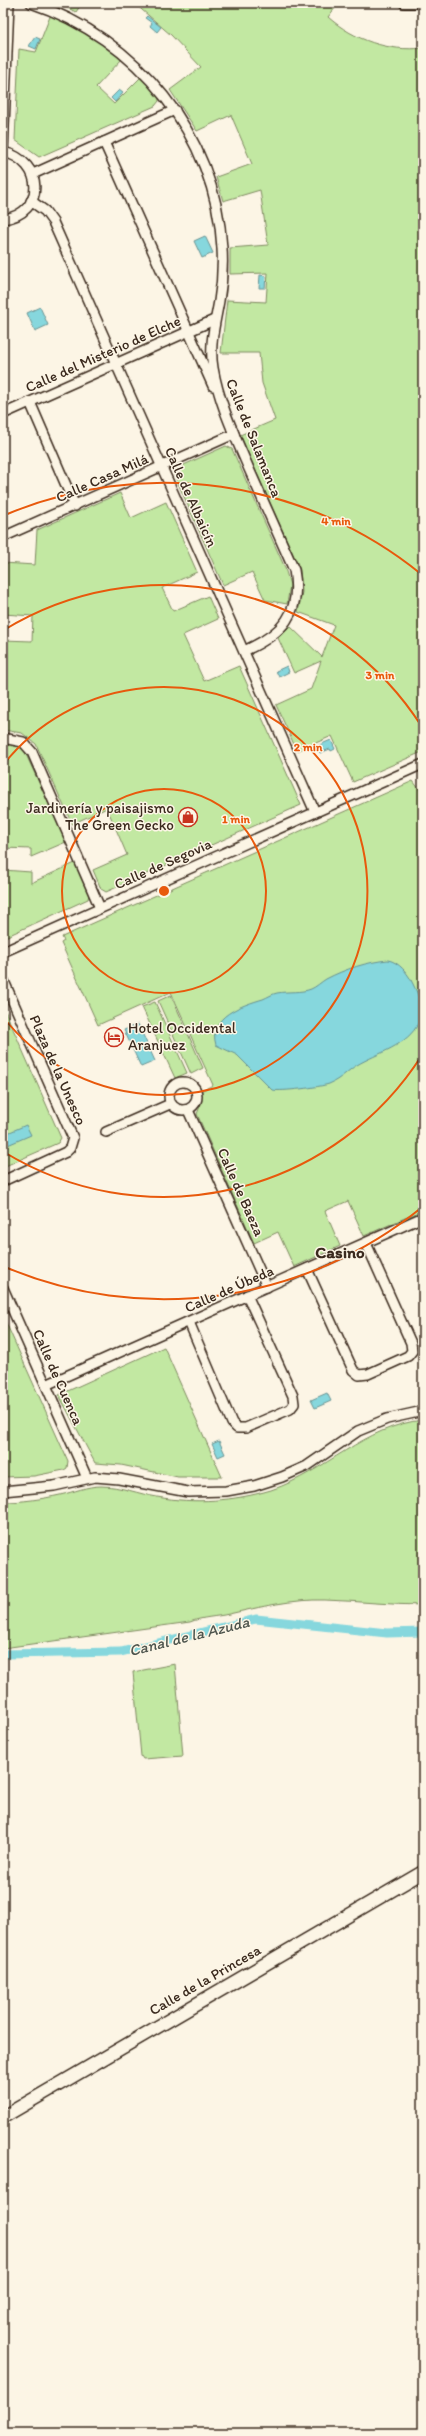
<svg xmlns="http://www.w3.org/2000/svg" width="426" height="2436" font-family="Itim,sans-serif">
<rect width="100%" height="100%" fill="#fcf5e5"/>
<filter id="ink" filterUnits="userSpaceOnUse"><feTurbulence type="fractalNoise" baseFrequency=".025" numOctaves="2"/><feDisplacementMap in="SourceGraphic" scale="8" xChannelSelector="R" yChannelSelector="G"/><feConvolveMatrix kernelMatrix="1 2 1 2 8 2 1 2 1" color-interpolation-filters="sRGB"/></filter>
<g filter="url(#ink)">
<g fill="#c2e8a2" stroke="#7e8960">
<polygon points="57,3 82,3 76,12"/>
<path d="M134,3H339L328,17C354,40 389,52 423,48L422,752L353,782L332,736L297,751L276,705L311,689L321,661L294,673L278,638L290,626L322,657L334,625L298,612L302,592L300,570L240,435L275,420L262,383L259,353H221L227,300L266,302L268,273L230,274V248L268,245L260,190L223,201L216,177L252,164L231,115L197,131L170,90L201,67L171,35Z"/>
<polygon points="51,14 94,37 122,59 96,87 114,104 141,77 159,97 159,101 155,106 39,157 15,140 19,49 36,52"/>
<polygon points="226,446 232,449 285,568 290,585 287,604 265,600 252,572 223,585 174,474 177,468"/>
<polygon points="120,493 131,518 166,502 197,572 162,588 173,611 208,596 218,619 183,635 204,681 239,666 301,805 106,892 101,889 93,870 127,855 107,808 72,824 36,744 22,733 3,730 3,640 32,641 33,616 3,614 3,563 35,565 37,530"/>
<polygon points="3,743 16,744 24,750 66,842 31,857 31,849 3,848"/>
<polygon points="413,781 423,794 423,1210 364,1236 348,1201 325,1211 340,1246 294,1267 278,1232 254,1243 197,1114 202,1101 201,1091 213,1085 171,992 98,1025 61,943 64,941 62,937"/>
<polygon points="75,863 89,894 88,899 3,938 3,870 31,872 31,883"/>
<polygon points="171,995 203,1068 191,1074 158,1001"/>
<polygon points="155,1002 187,1073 175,1078 142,1007"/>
<polygon points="3,1006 61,1138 58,1143 3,1167"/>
<polygon points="3,1316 68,1461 67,1468 64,1470 34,1476 3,1477"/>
<polygon points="164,1347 222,1477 178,1477 121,1465 95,1463 59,1395"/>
<path d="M423,1420V1605C390,1605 358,1601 325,1600C293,1599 260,1607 229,1614C216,1617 202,1617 190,1622L3,1648V1502C22,1502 42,1499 60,1495C74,1492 87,1486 101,1486C120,1486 139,1494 157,1497C195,1504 234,1501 271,1490C326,1472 364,1426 423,1420Z"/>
<polygon points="175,1664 183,1756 143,1759 141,1756 133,1672"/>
</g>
<g fill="#86d7dd" stroke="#689291">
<polygon points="147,16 161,27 157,32 150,26 152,23 145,18"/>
<polygon points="35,37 40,39 36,49 29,46"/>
<polygon points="119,90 123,93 115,102 111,98"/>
<polygon points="205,236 213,253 202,258 194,241"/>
<polygon points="260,275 266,276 265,288 259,288"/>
<polygon points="40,307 48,325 35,331 27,313"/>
<polygon points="287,666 289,672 279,677 276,671"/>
<polygon points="331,740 335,749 331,751 330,749 320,753 317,746"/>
<path d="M388,960C399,962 408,973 413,984C419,996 424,1008 419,1022C408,1046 377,1053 357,1065C347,1071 341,1079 329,1084C320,1087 282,1092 272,1090L237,1055L216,1045C207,1016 243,1005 263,999C268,997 272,994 277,993C288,991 301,993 311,989C316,987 321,982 326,979C345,969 367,962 388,960Z"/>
<polygon points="138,1024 155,1061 141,1067 124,1030"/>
<polygon points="26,1125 31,1135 3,1147 3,1135"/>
<polygon points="327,1393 331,1401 315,1408 311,1400"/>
<polygon points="219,1441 225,1454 218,1457 212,1444"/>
</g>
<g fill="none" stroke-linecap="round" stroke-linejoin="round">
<polyline stroke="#86d7dd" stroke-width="9" points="3,1654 121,1652 256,1619 387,1633 423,1632"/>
<defs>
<g id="street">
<path d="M31,3C137,38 216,135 222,248C223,265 222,284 219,301C215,324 209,344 213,368C219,403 235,436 249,469C264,502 279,536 294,570C302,614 282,634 244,651"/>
<polyline points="404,3 420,3"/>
<polyline points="104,142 213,386"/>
<polyline points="3,152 9,3"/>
<path d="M3,152C45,161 46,214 3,219"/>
<polyline points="33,174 175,110"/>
<polyline points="31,201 45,211 53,222 315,812"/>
<polyline points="30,402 75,506"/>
<polyline points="3,414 214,320"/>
<polyline points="3,537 234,434 232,429"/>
<polyline points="3,738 23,742 32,752 100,908"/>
<polyline points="3,952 423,764"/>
<polyline points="3,979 73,1138 70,1148 66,1152 3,1181"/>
<circle cx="183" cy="1096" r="14"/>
<polyline points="188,1110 267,1287"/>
<polyline points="106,1132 170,1104"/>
<polyline points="307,1269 353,1370 359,1375 368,1374 408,1356 412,1351 411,1343 366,1243"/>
<polyline points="3,1288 87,1478"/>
<polyline points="189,1322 232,1423 237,1428 246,1428 290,1409 294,1404 293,1396 247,1295"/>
<polyline points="46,1385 423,1217"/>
<polyline points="3,1491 54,1486 95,1477 119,1479 188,1492 226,1491 254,1486 282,1477 307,1466 358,1431 387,1419 423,1411"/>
</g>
<polyline id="secondary" points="3,2117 423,1872"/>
</defs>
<use href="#street" stroke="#3b2a1e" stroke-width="12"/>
<use href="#secondary" stroke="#3b2a1e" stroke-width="15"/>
<use href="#street" stroke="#fcf5e5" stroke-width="9"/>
<use href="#secondary" stroke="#fcf5e5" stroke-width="12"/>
</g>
</g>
<g fill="none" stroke="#e8590c" stroke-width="2">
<circle cx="164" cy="891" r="102"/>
<path d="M3 765A204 204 0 1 1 3 1017"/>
<path d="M422 1055A306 306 0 0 1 4 1152M4 630A306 306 0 0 1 422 727"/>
<path d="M421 1208A408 408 0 0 1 5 1267M5 515A408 408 0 0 1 421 574"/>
</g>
<defs>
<symbol id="shop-ring" viewBox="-11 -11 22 22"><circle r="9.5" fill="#fcf5e5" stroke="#c8321e" stroke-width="1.5"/><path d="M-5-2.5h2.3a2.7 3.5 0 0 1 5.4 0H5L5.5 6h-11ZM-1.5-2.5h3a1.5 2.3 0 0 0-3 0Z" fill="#c8321e"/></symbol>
<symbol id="hotel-ring" viewBox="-11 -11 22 22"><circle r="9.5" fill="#fcf5e5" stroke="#c8321e" stroke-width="1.5"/><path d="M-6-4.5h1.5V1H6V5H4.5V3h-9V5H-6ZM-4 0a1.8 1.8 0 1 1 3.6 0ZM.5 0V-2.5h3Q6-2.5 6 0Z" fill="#c8321e"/></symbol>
</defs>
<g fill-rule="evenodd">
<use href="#shop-ring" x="177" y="806" width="22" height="22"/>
<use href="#hotel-ring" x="103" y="1026" width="22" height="22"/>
</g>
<g text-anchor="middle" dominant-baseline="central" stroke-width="3" stroke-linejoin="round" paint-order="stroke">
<g font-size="15" fill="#3b2a1e" stroke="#fcf5e5">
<text transform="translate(103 354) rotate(-24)">Calle del Misterio de Elche</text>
<text transform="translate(254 438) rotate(68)">Calle de Salamanca</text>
<text transform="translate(102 478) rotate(-24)">Calle Casa Milá</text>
<text transform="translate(191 497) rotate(66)">Calle de Albaicín</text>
<text transform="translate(163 864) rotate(-24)">Calle de Segovia</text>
<text transform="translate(58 1070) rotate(66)">Plaza de la Unesco</text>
<text transform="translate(241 1192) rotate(66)">Calle de Baeza</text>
<text transform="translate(229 1289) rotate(-24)">Calle de Úbeda</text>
<text transform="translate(58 1377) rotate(66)">Calle de Cuenca</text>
<text transform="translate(205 1980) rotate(-30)">Calle de la Princesa</text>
</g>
<g font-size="15" fill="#3b2a1e" stroke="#fcf5e5" text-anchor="end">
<text x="174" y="808">Jardinería y paisajismo<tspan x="174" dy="17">The Green Gecko</tspan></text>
<text x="128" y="1028" text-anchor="start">Hotel Occidental<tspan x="128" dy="17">Aranjuez</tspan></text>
</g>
<g font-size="16" font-style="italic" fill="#4e554e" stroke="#fcf5e5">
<text transform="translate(189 1636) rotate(-14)">Canal de la Azuda</text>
</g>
<g font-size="17" font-weight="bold" fill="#3b2a1e" stroke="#fcf5e5">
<text x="340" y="1252">Casino</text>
</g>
</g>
<circle cx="164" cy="891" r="6" fill="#e8590c" stroke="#fcf5e5" stroke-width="2"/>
<g font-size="12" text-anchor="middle" font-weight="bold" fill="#e8590c" stroke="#fcf5e5" stroke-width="3" stroke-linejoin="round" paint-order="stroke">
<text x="336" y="525">4 min</text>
<text x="380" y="679">3 min</text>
<text x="308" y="751">2 min</text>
<text x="236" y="823">1 min</text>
</g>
<rect width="426" height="2436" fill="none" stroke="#fcf5e5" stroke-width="16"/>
<rect x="8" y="8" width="410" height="2420" fill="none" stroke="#3b2a1e" stroke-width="1.5" filter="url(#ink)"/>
</svg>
